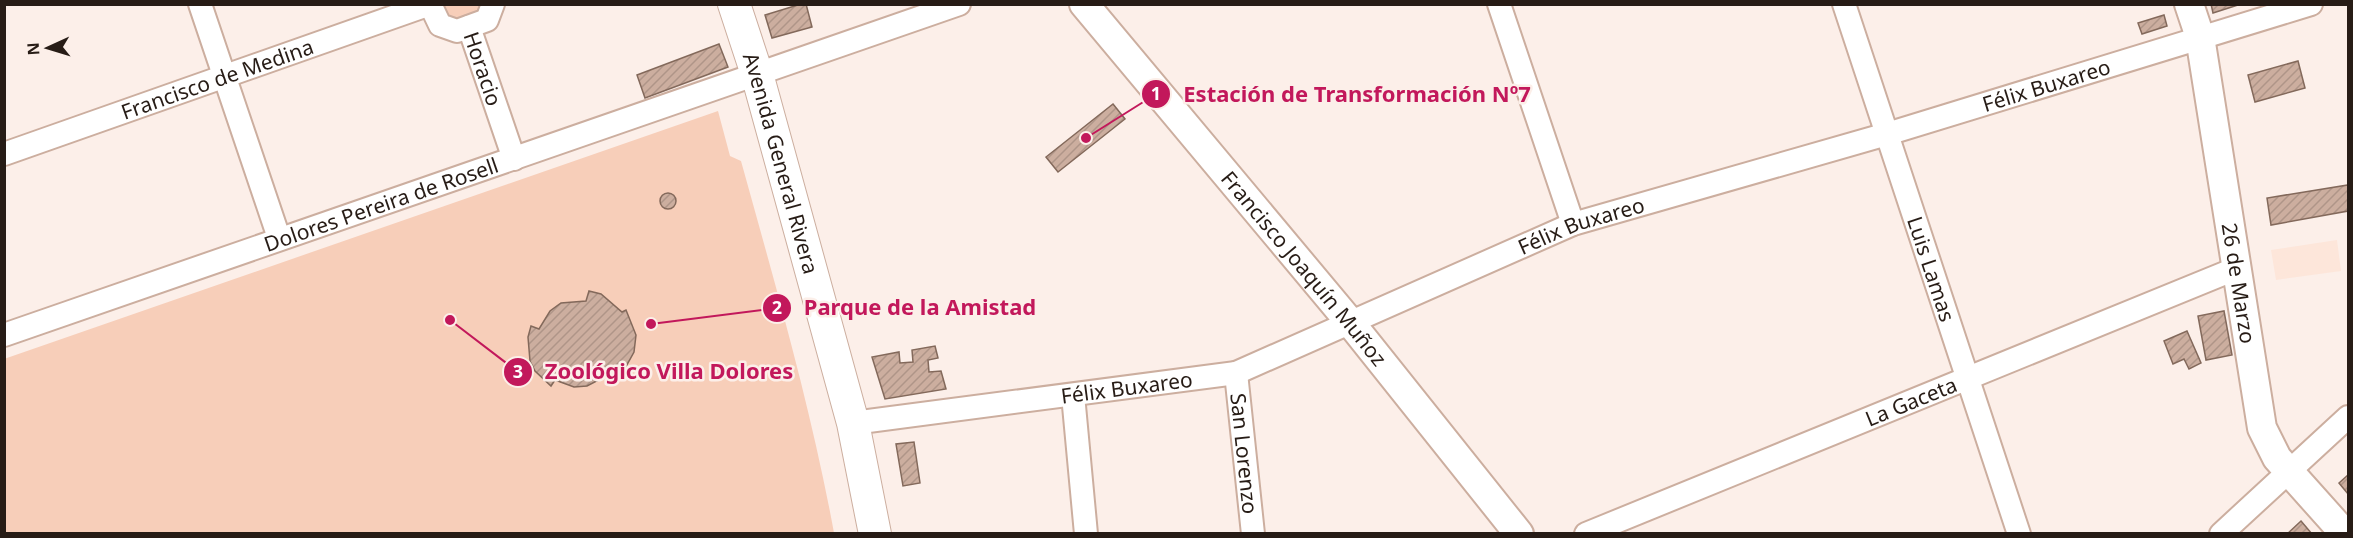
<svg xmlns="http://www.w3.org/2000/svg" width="2353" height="538" font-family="'Noto Sans',sans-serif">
<defs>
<pattern id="building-hatch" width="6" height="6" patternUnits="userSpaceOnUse" patternTransform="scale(1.5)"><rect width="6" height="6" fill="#ccae9f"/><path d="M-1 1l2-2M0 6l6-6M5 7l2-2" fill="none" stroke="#af9588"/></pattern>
</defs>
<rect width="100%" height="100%" fill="#fcefe9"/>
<polygon fill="#fde6da" points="2337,240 2341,271 2276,280 2271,250"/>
<g fill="#f7ceb9">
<polygon points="484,4 481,13 449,22 441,5"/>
<path d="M718,111L730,156L741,161C775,284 811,407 834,533H5L4,359Z"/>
</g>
<g fill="url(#building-hatch)" stroke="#83695b" stroke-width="1.5">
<polygon points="801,4 806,4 812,27 772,38 765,15"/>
<polygon points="2211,4 2241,4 2213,13"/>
<polygon points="2164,15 2167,26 2142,34 2138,23"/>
<polygon points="719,44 728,67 645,98 637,75"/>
<polygon points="2298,61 2305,88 2255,102 2248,75"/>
<polygon points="1113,104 1125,119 1058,172 1046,157"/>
<polygon points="2348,185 2348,211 2271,225 2267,198"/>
<circle cx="668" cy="201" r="8"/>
<polygon points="589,291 601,294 622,312 626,310 636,335 634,352 618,381 610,374 587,386 574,387 555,380 551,386 535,371 530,361 528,337 531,326 539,329 550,311 561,303 586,301"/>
<polygon points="2224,311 2232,355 2206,360 2198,316"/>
<polygon points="2187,331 2201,363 2189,369 2184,359 2173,364 2164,341"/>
<polygon points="935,346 938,358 928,360 929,372 941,371 946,389 885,399 872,357 899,352 900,363 913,362 912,350"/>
<polygon points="914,442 920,483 903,486 896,444"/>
<polygon points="2348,475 2348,494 2339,483"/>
<polygon points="2301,521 2312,534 2287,534"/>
</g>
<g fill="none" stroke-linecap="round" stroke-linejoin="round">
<defs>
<g id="minor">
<polyline points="200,4 279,238"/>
<polyline points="430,4 440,25 457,31 487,20 493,4"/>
<polyline points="1499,4 1573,224"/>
<path id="s1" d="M1844,4L2019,534"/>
<path id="s2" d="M469,27L514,159"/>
<path id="s3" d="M4,154L430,4"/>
<path id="s4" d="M4,335L959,4"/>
<path id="s5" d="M1236,373L1253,534"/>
<polyline points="1073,395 1086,534"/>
<path id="s6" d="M853,423L1236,373L1573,224L1887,134L2311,4"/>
<path id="s7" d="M1586,534L2235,269"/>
<polyline points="2221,534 2348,417"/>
</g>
<g id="tertiary">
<path id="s8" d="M1084,4L1349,321L1519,534"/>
<path id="s9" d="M2189,4L2200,37L2262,428L2277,458L2345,534"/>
</g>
<g id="secondary">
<path id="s10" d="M734,4L757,74L853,423L875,534"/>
</g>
</defs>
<use href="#minor" stroke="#ccae9f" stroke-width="26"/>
<use href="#tertiary" stroke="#ccae9f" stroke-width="32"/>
<use href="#secondary" stroke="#ccae9f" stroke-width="34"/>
<use href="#minor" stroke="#fff" stroke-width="22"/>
<use href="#tertiary" stroke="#fff" stroke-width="28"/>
<use href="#secondary" stroke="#fff" stroke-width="32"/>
</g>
<g text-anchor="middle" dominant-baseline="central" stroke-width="5" stroke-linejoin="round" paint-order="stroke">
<g font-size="21" fill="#271c16" stroke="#fcefe9">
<text stroke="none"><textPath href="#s2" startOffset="44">Horacio</textPath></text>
<text stroke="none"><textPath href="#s3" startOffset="226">Francisco de Medina</textPath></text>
<text stroke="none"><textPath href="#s6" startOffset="1248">Félix Buxareo</textPath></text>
<text stroke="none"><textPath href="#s10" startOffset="166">Avenida General Rivera</textPath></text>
<text stroke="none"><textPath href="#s4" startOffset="399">Dolores Pereira de Rosell</textPath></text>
<text stroke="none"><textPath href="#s6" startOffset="762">Félix Buxareo</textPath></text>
<text stroke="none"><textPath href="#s8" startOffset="344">Francisco Joaquín Muñoz</textPath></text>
<text stroke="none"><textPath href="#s1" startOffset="279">Luis Lamas</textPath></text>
<text stroke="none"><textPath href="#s9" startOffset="284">26 de Marzo</textPath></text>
<text stroke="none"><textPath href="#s6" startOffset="276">Félix Buxareo</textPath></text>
<text stroke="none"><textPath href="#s7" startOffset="351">La Gaceta</textPath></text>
<text stroke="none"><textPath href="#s5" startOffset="81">San Lorenzo</textPath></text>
</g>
</g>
<path fill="none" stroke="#c2185b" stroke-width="2" d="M1086 138L1156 94M651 324L777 308M450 320L518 372"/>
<g fill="#c2185b" stroke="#fcefe9" stroke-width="2">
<circle cx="1086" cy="138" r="6"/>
<circle cx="651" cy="324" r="6"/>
<circle cx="450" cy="320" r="6"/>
<circle cx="1156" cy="94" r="15"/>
<circle cx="777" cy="308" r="15"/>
<circle cx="518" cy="372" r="15"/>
</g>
<g font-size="18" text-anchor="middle" font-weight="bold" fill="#fff">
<text x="1156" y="100">1</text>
<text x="777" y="314">2</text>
<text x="518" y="378">3</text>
</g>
<g font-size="22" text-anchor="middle" font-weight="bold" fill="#c2185b" stroke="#fcefe9" stroke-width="5" stroke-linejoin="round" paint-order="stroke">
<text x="1357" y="102">Estación de Transformación Nº7</text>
<text x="920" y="315">Parque de la Amistad</text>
<text x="669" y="379">Zoológico Villa Dolores</text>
</g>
<rect width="2353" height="538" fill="none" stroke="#271c16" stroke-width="12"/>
<g transform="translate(48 48) rotate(266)" stroke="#fcefe9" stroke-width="4.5" paint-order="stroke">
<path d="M0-4.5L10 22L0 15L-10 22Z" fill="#271c16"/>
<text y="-9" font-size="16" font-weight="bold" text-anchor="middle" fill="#271c16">N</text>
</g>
</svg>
